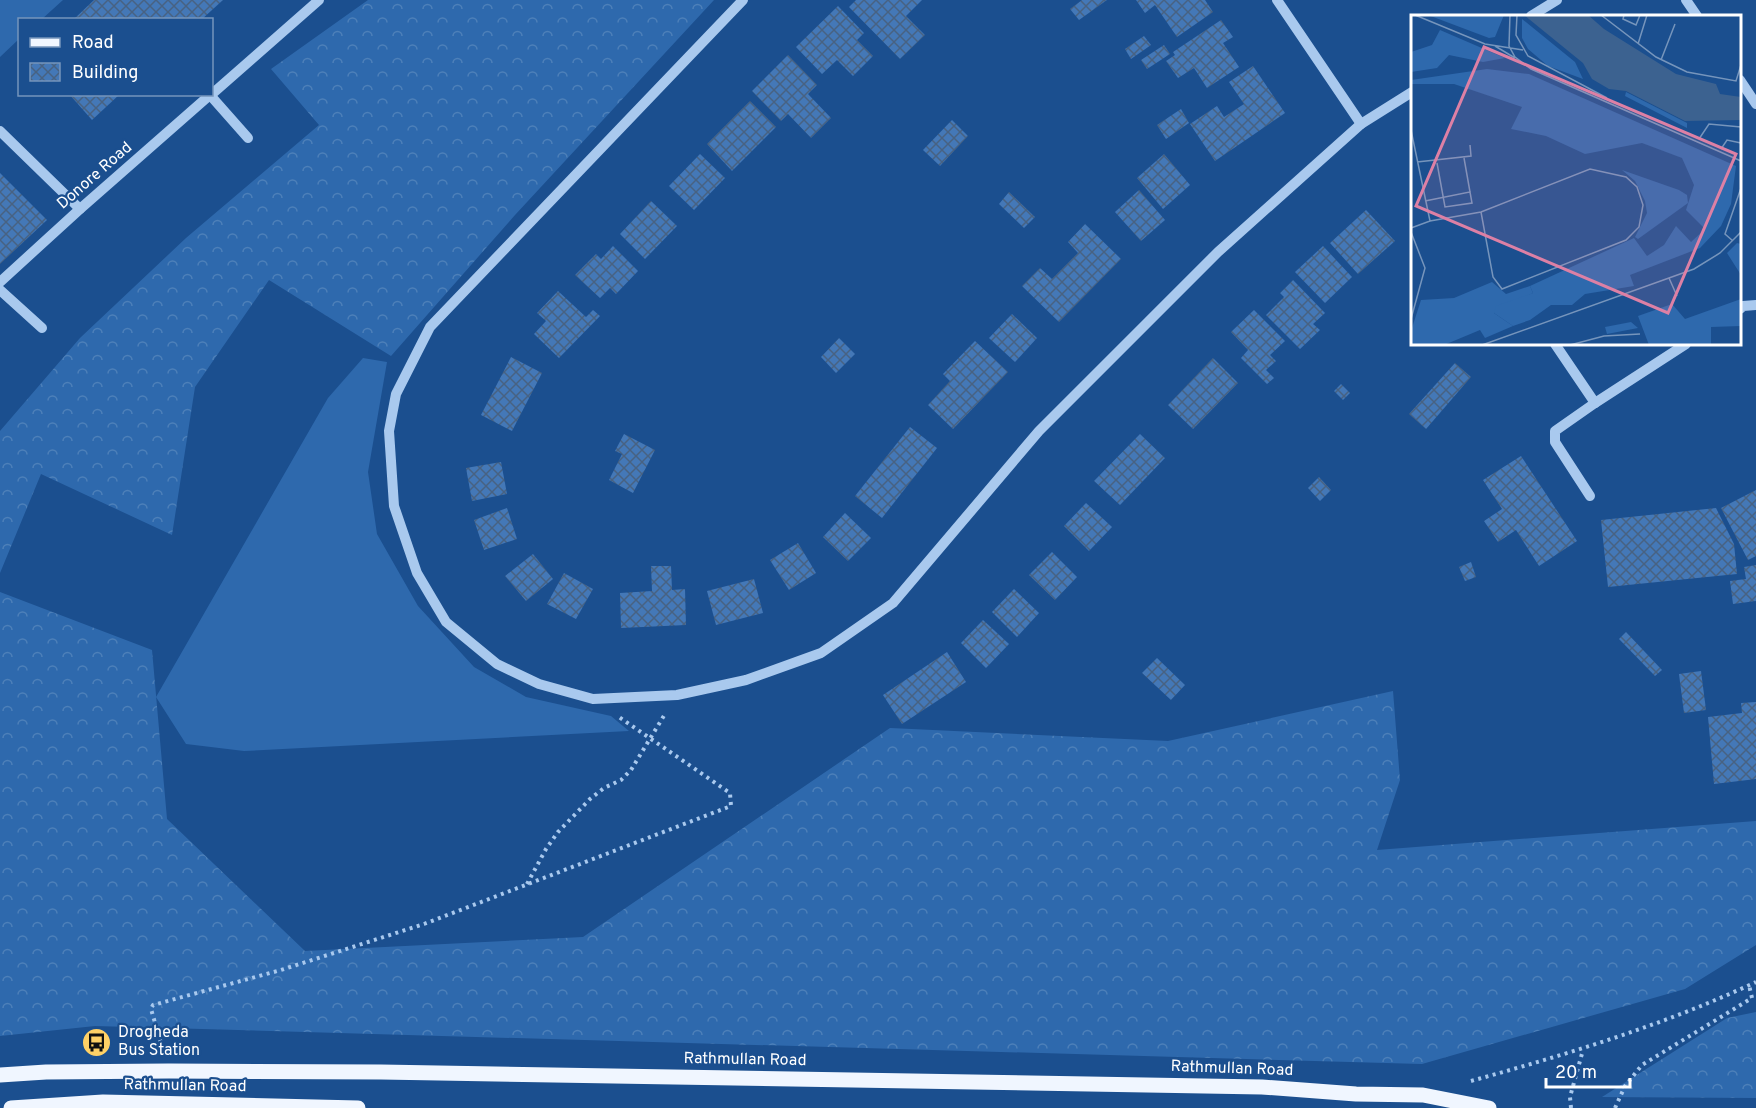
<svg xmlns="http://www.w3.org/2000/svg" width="1756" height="1108" font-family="Overpass,sans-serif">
<defs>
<pattern id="forest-crowns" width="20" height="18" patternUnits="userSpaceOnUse" patternTransform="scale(1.5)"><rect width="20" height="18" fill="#2e69ad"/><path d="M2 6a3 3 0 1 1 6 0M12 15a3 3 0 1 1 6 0" fill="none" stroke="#4d80b9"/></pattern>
<pattern id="building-cross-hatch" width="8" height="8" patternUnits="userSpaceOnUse" patternTransform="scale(1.5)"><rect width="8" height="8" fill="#4478b7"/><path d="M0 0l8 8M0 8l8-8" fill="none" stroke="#486282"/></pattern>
</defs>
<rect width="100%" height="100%" fill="#1b4f8f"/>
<g fill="#2e69ad">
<polygon points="0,0 63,0 42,19 20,20 19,39 0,57"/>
<polygon points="363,358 387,362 368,472 377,534 418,606 474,667 526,697 611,716 629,731 244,751 186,744 156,697 328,398"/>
</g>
<g fill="url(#forest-crowns)">
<polygon points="368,0 714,0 515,215 391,356 269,280 195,387 172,535 41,474 0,573 0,431 80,338 186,238 319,125 271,69"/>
<polygon points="0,592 152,650 167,819 305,951 583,937 890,728 1168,741 1393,691 1400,780 1377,850 1756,821 1756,945 1685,989 1422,1064 95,1026 0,1036"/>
<polygon points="1756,1012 1756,1098 1602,1097 1727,1018"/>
</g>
<g fill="url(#building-cross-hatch)">
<polygon points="94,0 223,0 201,20 73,20"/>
<polygon points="856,0 922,0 906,16 925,35 900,59 849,7"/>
<polygon points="1082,0 1107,0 1079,20 1070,9"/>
<polygon points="1136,0 1205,0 1213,12 1177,37 1155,5 1145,13"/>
<polygon points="838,6 864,33 857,40 873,56 853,76 837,60 822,74 796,47"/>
<polygon points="1221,20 1233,37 1223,43 1239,67 1207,88 1194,68 1178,78 1166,61 1175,55 1173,52"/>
<polygon points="1144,36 1151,45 1131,59 1125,49"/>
<polygon points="1164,45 1170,54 1147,69 1141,60"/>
<polygon points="788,55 817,85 808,94 831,118 811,138 788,114 781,121 752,91"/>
<polygon points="1253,66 1285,113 1215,161 1190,124 1217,106 1224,117 1244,104 1229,82"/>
<polygon points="69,94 120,94 92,120"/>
<polygon points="750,101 776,127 732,171 707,144"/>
<polygon points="1181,109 1189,123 1166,139 1157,125"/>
<polygon points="952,120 968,136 940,166 923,150"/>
<polygon points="700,154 725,178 694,210 669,186"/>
<polygon points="1164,154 1190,185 1163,209 1137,178"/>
<polygon points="0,173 47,220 0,264"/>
<polygon points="1139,190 1165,220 1141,241 1115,212"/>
<polygon points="1009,192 1035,217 1024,228 999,204"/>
<polygon points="651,201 677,226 645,259 620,234"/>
<polygon points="1366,210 1395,241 1358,274 1330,243"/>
<polygon points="1085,224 1121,259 1059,322 1022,286 1040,268 1052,279 1078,253 1068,242"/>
<polygon points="613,246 638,271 616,294 610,288 600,298 575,275 596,254 601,259"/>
<polygon points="1323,246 1352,277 1325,303 1295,272"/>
<polygon points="1293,280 1325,313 1313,324 1320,330 1300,349 1266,315 1284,297 1280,293"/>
<polygon points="558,291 586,317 593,310 600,316 559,358 534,334 546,321 537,313"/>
<polygon points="1254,310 1285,341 1270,355 1276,361 1266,370 1274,378 1267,384 1241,358 1248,350 1231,332"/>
<polygon points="1012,314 1037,338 1015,362 989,338"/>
<polygon points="839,338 855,354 836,373 821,357"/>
<polygon points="975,341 1008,372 953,429 928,405 950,381 943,374"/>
<polygon points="511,357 542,373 512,431 481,415"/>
<polygon points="1213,358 1238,383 1193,429 1168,405"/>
<polygon points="1455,363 1471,377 1426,429 1409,414"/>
<polygon points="1341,384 1350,393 1343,400 1334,391"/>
<polygon points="910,427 937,448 882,518 855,496"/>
<polygon points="624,434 655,450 633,493 609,480 622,454 615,451"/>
<polygon points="1140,434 1165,458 1120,505 1094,481"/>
<polygon points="1521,456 1577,541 1539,566 1516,530 1498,542 1484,521 1502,509 1483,480"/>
<polygon points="501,462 507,494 472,501 466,468"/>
<polygon points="1319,477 1331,490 1320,501 1308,488"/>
<polygon points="1756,490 1756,556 1748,560 1721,508"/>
<polygon points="1086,503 1112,527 1089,551 1064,526"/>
<polygon points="507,508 517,539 484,550 474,520"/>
<polygon points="1716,508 1734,544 1737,574 1608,587 1601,520"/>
<polygon points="845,513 871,538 848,561 823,537"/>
<polygon points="798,543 816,573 789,590 770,560"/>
<polygon points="1052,552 1077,577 1055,600 1029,575"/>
<polygon points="533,554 553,579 526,601 505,576"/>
<polygon points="1471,562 1476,577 1465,581 1459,567"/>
<polygon points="1756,565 1756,601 1733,604 1730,581 1746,579 1744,567"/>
<polygon points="651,566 671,566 672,590 685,589 686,625 621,628 620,593 652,591"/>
<polygon points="564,573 593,589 576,619 547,604"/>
<polygon points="754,579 763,613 716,625 707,591"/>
<polygon points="1014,589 1039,613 1017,637 992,612"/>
<polygon points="983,620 1009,644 986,668 961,643"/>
<polygon points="1626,632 1662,670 1655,676 1619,639"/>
<polygon points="947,652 966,682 902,724 883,695"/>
<polygon points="1157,658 1185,685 1171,700 1142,673"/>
<polygon points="1701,671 1706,710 1684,713 1679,674"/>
<polygon points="1756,702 1756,779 1714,784 1708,717 1742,713 1741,703"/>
</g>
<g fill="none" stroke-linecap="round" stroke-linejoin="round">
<g stroke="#a9c9ee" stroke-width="4" stroke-dasharray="3 4.5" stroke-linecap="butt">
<polyline points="527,884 546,849 558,832 590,799 604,788 621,780 631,770 665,714"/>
<polyline points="163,1050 151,1009 153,1005 281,970 424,924 731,806 730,793 619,717"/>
<path d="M1471,1081C1568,1054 1664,1025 1756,982"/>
<polyline points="1571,1108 1570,1097 1583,1050"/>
<polyline points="1615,1108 1625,1086 1642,1065 1752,998 1749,985"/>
</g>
<g stroke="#a9c9ee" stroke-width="10">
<polyline points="743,0 430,327 396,394 389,431 394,506 417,573 446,622 497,664 539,684 593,699 677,695 746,680 821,653 893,603 1039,431 1218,252 1361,124 1412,92"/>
<polyline points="1277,0 1361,124"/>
<polyline points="1686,0 1697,16"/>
<polyline points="1531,16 1557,0"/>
<polyline points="1740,80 1756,104"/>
<polyline points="212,94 319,0"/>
<polyline points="210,95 248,138"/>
<polyline points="0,131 80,209"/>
<polyline points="0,282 80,209 211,94"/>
<polyline points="0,290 42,328"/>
<polyline points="1740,309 1743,306 1756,305"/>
<polyline points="1555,344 1595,403"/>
<polyline points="1590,496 1555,442 1555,431 1595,403 1686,344"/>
</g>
<g stroke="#f0f6ff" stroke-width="15">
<polyline points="0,1075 46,1072 169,1071 381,1072 1262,1087 1356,1094 1423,1095 1489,1108"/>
<polyline points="11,1108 103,1102 358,1108"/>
</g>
</g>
<defs>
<symbol id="bus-disc" viewBox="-11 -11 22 22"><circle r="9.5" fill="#ffd166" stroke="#1b4f8f"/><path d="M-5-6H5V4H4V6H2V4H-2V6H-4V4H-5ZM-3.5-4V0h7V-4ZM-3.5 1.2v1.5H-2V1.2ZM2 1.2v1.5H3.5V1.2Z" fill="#111"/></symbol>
</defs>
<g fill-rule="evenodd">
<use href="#bus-disc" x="80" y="1026" width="33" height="33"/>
</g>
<g text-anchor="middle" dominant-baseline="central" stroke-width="4.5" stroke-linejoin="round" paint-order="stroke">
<g font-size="16" fill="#fff" stroke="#1b4f8f">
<text transform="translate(95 176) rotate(-41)">Donore Road</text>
<text transform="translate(745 1060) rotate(1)">Rathmullan Road</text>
<text transform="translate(1232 1069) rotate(2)">Rathmullan Road</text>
<text transform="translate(185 1086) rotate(1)">Rathmullan Road</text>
</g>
<g font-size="16" fill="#fff" stroke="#1b4f8f" text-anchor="start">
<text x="118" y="1033">Drogheda<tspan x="118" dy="18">Bus Station</tspan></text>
</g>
</g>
<g transform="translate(1411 15)">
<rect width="330" height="330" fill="#1b4f8f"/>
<path d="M111,4L164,47L172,64L137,51L117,34L111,23ZM215,77L276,108V113L214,81ZM211,155L268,175L276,180L277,188L227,224L224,222L236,198L234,186L224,166ZM81,267L95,279L119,271L122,278L83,298L102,311L74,323L69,315L33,330H0V316L10,285L43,283ZM330,284V311L300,312V330H238L227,301L261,289L274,304ZM220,307L227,313L196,319L194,312Z" fill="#2e69ad"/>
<path d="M17,0H93L84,22L78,23ZM29,15L94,43L72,47L38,40L26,53L0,57V37L21,30ZM76,54L118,59L325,151L320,189L310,211L289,233L219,260L223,271L174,279L161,290H140L119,305L102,311L83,298L85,291L122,278L119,271L223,223L236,241L253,230L265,211L280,227L294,214L275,195L283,170L271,143L231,128L174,139L135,121L100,114L111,92L43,69H0V65ZM326,228L330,229V260L316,238Z" fill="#2e69ad"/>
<path d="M113,0H177L193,14L265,59L305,69L309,79L330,82V105L274,106L215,76L198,74L181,64L172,48Z" fill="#3c6290"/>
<path fill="none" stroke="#7695bc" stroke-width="1.5" d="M4,0L74,29L112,35M99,0L98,31L104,42L120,54L330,146M106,0L105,20L117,41L196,83M190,0L245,42L276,57L325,66L330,50M213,0L212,4L225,10L229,0M227,29L236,0M84,31L104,43M250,45L264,9M0,115L19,206M288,124L298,109L330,112M310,134L316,125L330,128M6,147L60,141L59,130M26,148L34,192L61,188L59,177M14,186L59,177L53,143M0,213L19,206L70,197L179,154L215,162L226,172L232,190L228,212L215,225L91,274L82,262L70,197M0,217L14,253L0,304M322,226L314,219L330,173M258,263L266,281M71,330L283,254L309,238L330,217M159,330L193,321L229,319"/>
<path fill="#dd80a5" fill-opacity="0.15" stroke="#dd80a5" stroke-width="3" d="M73,32L325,139L257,298L5,191Z"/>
<rect width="330" height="330" fill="none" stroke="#fff" stroke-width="3"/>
</g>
<rect x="18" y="18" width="195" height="78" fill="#1b4f8f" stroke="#7695bc" stroke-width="1.5"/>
<rect x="30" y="38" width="30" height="9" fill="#f0f6ff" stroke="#7695bc" stroke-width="1.5"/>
<text x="72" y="48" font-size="18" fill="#ffffff">Road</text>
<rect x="30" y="63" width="30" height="18" fill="url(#building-cross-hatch)" stroke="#7695bc" stroke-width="1.5"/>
<text x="72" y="78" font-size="18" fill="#ffffff">Building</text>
<path d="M1546 1078v9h84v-9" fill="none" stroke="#ffffff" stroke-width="3"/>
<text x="1555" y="1078" font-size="18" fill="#ffffff" stroke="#1b4f8f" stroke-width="4.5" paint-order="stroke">20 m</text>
</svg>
